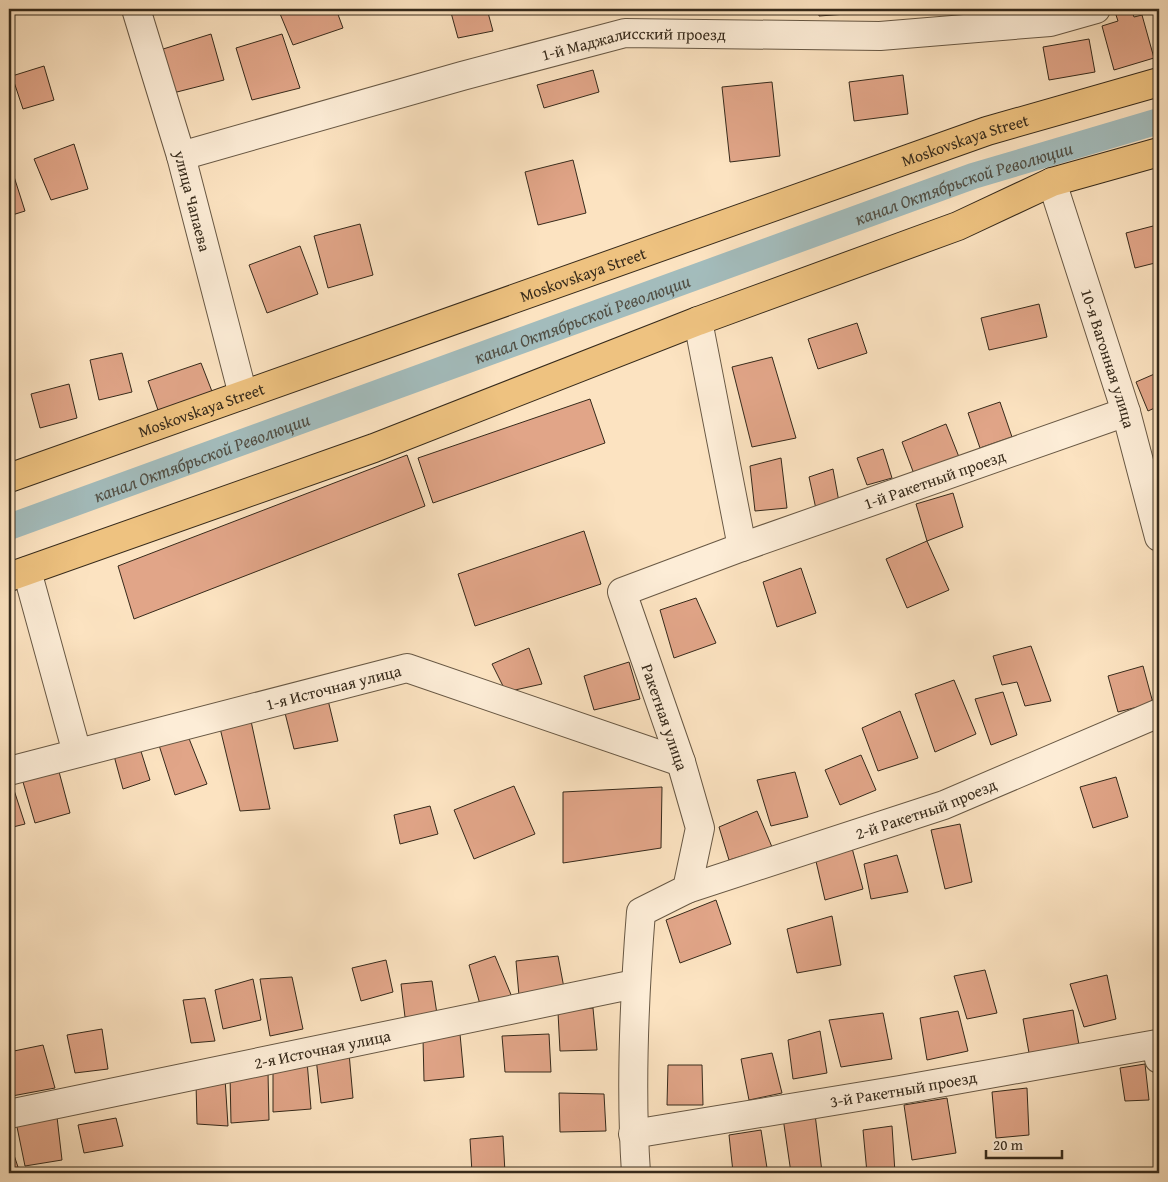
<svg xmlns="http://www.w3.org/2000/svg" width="1168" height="1182" font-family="'Gentium Book Plus',serif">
<rect width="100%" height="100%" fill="#fce3c1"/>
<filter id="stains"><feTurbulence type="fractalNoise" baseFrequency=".004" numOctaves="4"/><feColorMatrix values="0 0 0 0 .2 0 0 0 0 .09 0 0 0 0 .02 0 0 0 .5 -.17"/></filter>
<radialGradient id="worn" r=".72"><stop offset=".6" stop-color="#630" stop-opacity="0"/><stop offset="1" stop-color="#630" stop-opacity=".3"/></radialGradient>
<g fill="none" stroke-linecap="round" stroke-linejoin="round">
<path stroke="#a3bcbc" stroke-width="26" id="s1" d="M9,527L973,176L1159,121"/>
</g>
<g fill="#e1a588" stroke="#362a1b">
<polygon points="278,9 336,9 343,28 293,45"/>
<polygon points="450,9 487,9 493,31 458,38"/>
<polygon points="818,9 860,9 861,13 819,16"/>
<polygon points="1125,9 1131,9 1134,17 1142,15 1154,58 1114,70 1102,26 1118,21 1115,12"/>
<polygon points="211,34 224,80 173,93 160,50"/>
<polygon points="282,34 300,88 252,100 236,48"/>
<polygon points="1089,39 1095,72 1049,80 1043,47"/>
<polygon points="44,66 54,100 23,109 12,76"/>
<polygon points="593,70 599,92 544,108 537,85"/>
<polygon points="903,75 908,114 854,121 849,82"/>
<polygon points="772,82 780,156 730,162 722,87"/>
<polygon points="74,144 88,189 51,200 34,159"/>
<polygon points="573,160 586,213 538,225 525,172"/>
<polygon points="10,164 25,211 9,216 9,165"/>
<polygon points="360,224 373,275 328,288 314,236"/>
<polygon points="1157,225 1159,233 1159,262 1135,268 1126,233"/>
<polygon points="300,246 318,294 267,313 249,265"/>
<polygon points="1039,304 1047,337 989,350 981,318"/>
<polygon points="857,323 867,353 818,369 808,339"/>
<polygon points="122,353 132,392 99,400 90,360"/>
<polygon points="772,357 796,438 752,447 732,367"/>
<polygon points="201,363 213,394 159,413 148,381"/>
<polygon points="1159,372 1159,406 1148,411 1136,382"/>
<polygon points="69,384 77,418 40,428 31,394"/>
<polygon points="590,399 605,443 433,503 418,458"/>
<polygon points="1000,402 1012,437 980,448 968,413"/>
<polygon points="946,424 959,457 914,474 902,442"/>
<polygon points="883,449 892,478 867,485 857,458"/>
<polygon points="407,455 425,506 134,619 118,566"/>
<polygon points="781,458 787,508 755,511 750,466"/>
<polygon points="833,469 839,502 816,509 809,477"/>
<polygon points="953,493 963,527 927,541 916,504"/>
<polygon points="584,531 601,584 475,626 458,574"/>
<polygon points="927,541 949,590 907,608 886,559"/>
<polygon points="801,568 816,613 777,627 763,582"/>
<polygon points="696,598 716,643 674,658 660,610"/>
<polygon points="1031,646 1051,701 1025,706 1017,682 1002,685 993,656"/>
<polygon points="529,648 542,684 506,692 492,664"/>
<polygon points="629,662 640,699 594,710 584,676"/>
<polygon points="1143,666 1153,703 1118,712 1108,676"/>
<polygon points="954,680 976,734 935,752 915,694"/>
<polygon points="1003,692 1017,735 991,745 975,699"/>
<polygon points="327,696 338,741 294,749 284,709"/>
<polygon points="900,711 918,758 878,771 862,728"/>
<polygon points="251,721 270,809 240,811 220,728"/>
<polygon points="188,736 207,784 175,795 158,742"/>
<polygon points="139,745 150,780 123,789 113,752"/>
<polygon points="861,755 876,790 840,805 825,770"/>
<polygon points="58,768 70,813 35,823 23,782"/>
<polygon points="795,772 808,817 771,826 757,780"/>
<polygon points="1116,777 1128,817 1093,828 1080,787"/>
<polygon points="514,786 535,834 474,859 454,810"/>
<polygon points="13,787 25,824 9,828 9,788"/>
<polygon points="662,787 661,848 563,863 563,792"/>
<polygon points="430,806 438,834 400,844 394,815"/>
<polygon points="757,811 772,847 729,860 719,827"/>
<polygon points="960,824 972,882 945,889 931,830"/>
<polygon points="852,848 863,889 825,900 815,857"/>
<polygon points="897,855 908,892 871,899 864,864"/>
<polygon points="716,900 731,944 680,963 666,920"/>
<polygon points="832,916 841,965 797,973 787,929"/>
<polygon points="495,956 512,997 481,1008 469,965"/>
<polygon points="558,956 564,988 519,996 516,961"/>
<polygon points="386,960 393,992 361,1001 352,968"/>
<polygon points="985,970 997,1013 967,1019 954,976"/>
<polygon points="1107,975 1116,1019 1084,1027 1070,984"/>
<polygon points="292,977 303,1029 270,1036 260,979"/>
<polygon points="253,979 261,1020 223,1029 215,990"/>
<polygon points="432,981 437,1014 405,1017 401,984"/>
<polygon points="205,998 215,1041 191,1043 183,1000"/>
<polygon points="593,1008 597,1050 560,1051 558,1012"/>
<polygon points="1073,1010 1079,1045 1029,1053 1023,1019"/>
<polygon points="958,1011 968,1051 927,1060 920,1018"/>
<polygon points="883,1013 892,1059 841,1067 829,1020"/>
<polygon points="102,1029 108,1069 75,1073 67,1035"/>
<polygon points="820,1031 827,1073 793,1079 788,1040"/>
<polygon points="460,1034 464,1077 424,1081 423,1039"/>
<polygon points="549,1034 551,1072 505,1072 502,1036"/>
<polygon points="43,1045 55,1088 12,1096 9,1081 9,1052"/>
<polygon points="349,1053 353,1098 321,1103 316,1058"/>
<polygon points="772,1053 782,1093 749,1100 741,1059"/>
<polygon points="307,1061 311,1109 273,1112 273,1066"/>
<polygon points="1145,1064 1149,1100 1125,1101 1120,1068"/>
<polygon points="668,1065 702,1065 703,1105 667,1105"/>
<polygon points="268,1072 269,1120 231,1123 230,1075"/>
<polygon points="225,1078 228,1126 197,1124 196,1083"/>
<polygon points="1027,1088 1029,1135 996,1138 992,1092"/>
<polygon points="559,1093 604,1094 606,1131 560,1132"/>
<polygon points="947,1098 956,1153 912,1160 904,1105"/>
<polygon points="815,1114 822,1172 791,1173 783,1118"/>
<polygon points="57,1117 62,1160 25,1166 16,1122"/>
<polygon points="116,1118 123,1146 84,1153 78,1125"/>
<polygon points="892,1126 895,1173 867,1173 863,1130"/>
<polygon points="761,1130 767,1168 733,1172 729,1135"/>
<polygon points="503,1136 505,1173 472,1173 470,1139"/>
<polygon points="9,1149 12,1149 20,1173 9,1173"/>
</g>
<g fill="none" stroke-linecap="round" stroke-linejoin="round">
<defs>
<g id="minor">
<path id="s2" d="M136,9L181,156L243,395"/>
<path id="s3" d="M181,156L462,76L625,33L880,36L1050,22L1096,9"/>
<path id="s4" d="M1052,182L1126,412L1159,537"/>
<path id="s5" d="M742,547L1126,412"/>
<polyline points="27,571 77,753"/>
<path id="s6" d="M9,771L407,668L681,762"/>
<path id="s7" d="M687,889L944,805L1159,713"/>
<path id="s8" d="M9,1114L635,984"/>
<path id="s9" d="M633,1134L900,1090L1157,1044L1159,1059"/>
<path d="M636,1173C630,1086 634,999 641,912L687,889L700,828L681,762L622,592L742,547L698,321"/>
</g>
<g id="major">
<path id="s10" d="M9,478L987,131L1159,82"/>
<polyline points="9,577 374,448 698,321 958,226 1052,182 1159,152"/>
</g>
</defs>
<use href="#minor" stroke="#685844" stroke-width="30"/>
<use href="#major" stroke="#362a1b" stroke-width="30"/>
<use href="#minor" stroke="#fdedd7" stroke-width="28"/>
<use href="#major" stroke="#eec280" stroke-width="28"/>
</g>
<g text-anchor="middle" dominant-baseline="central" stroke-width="4.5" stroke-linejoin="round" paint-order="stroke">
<g font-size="16" fill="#362a1b" stroke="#fdedd7">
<text stroke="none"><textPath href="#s3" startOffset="468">1-й Маджалисский проезд</textPath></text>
<text stroke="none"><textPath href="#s10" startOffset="1014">Moskovskaya Street</textPath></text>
<text stroke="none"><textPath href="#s2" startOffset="200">улица Чапаева</textPath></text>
<text stroke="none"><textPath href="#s10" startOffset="609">Moskovskaya Street</textPath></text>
<text stroke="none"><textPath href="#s4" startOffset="185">10-я Вагонная улица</textPath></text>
<text stroke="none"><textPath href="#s10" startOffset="204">Moskovskaya Street</textPath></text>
<text stroke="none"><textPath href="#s5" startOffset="204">1-й Ракетный проезд</textPath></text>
<text stroke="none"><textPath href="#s6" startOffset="335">1-я Источная улица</textPath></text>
<text transform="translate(665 717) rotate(71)">Ракетная улица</text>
<text stroke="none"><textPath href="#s7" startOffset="252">2-й Ракетный проезд</textPath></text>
<text stroke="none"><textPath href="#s8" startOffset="320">2-я Источная улица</textPath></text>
<text stroke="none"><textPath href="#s9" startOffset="274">3-й Ракетный проезд</textPath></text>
</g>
<g font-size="18" font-style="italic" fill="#514e43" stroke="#fdedd7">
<text stroke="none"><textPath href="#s1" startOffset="1015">канал Октябрьской Революции</textPath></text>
<text stroke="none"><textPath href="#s1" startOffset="610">канал Октябрьской Революции</textPath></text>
<text stroke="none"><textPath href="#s1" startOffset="205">канал Октябрьской Революции</textPath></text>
</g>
</g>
<rect width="1168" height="1182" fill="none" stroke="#fce3c1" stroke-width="30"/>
<rect x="10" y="10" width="1148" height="1162" fill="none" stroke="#362a1b" stroke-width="2.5"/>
<rect x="15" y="15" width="1138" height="1152" fill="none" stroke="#362a1b"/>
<path d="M986 1150v8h76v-8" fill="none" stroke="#362a1b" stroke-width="2.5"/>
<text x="993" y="1150" font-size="15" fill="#362a1b" stroke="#fdedd7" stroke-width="4" paint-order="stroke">20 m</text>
<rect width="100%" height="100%" filter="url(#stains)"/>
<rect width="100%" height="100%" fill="url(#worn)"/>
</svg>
